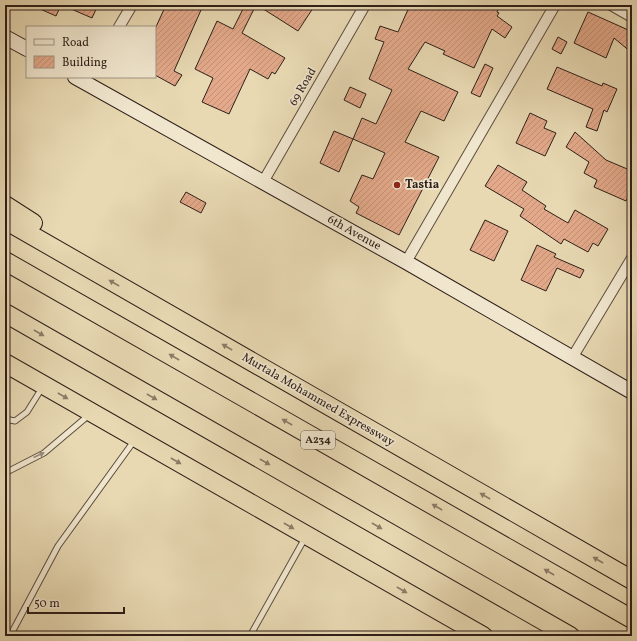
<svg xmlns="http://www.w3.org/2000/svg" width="637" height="641" font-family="Vollkorn,serif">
<defs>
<pattern id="building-hatch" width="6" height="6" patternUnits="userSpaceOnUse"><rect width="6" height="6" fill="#e3a98a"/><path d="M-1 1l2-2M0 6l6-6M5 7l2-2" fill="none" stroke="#c39176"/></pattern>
</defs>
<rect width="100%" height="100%" fill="#e8d9b3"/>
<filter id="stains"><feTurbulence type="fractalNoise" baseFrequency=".005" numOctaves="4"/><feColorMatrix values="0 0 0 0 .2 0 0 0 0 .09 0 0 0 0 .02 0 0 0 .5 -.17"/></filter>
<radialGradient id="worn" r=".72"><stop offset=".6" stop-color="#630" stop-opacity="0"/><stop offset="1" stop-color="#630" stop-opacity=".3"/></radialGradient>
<g fill="url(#building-hatch)" stroke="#2e1f18">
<polygon points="31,5 61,5 56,16"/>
<polygon points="62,5 98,5 92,18"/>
<polygon points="166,5 190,5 201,10 174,71 182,75 175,86 155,75 155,29"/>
<polygon points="245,5 256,5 242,33 285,58 275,74 272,72 268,79 250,69 229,114 202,102 213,78 195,69 217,21 233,29"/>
<polygon points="257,5 315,5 298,31"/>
<polygon points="410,5 500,5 497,12 499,13 497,16 512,27 505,38 492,29 474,68 443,54 445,51 425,42 408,69 458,92 444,121 421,111 405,142 439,157 399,235 356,213 359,207 350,201 362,175 373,179 385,153 353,139 339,172 320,163 334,131 353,139 362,118 376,124 392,90 369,79 384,42 375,39 380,26 398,32"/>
<polygon points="588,12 626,29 632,34 632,53 614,38 606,58 574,43"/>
<polygon points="558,37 567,42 561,54 552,49"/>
<polygon points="485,64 493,68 480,97 471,93"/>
<polygon points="557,67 602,86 603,83 617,89 607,112 604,110 597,131 586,127 593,109 547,89"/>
<polygon points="350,87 366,94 360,108 344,100"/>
<polygon points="530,113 547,121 544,128 556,133 545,156 516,143"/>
<polygon points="575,132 606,160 632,171 632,189 626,201 594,187 597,180 584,173 589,162 566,147"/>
<polygon points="498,165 527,182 522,190 546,206 544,209 568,223 575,210 608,229 598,246 593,243 588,252 564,239 561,244 520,216 524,209 485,186"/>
<polygon points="186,192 206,203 201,213 180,202"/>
<polygon points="485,220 508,231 494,261 470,250"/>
<polygon points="537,245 556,254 554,257 584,270 580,278 557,268 546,291 521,280"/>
</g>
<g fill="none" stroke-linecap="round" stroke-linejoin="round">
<defs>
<g id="lane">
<polyline points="5,419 15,421 27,412 42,388"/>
<polyline points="5,473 44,453 89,415"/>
<polyline points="10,636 58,546 134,441"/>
<polyline points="250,636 305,538"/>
</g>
<g id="street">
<polyline points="611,5 632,17"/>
<polyline points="119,27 132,5"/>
<polyline points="263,182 365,5"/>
<polyline points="406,262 555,5"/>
<polyline points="572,358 632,258"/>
</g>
<g id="secondary">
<polyline points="5,37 27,49"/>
<polyline points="75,77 406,262 632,392"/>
</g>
<g id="highway">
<polyline points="5,205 33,223"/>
<polyline points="5,220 632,580"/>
<polyline points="5,261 632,619"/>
<polyline points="5,313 570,636"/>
<polyline points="5,363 483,636"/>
</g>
</defs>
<use href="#lane" stroke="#5c4e3f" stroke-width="7"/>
<use href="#street" stroke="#5c4e3f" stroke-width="12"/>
<use href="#secondary" stroke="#2e1f18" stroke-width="16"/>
<use href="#highway" stroke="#2e1f18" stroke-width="20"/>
<use href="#lane" stroke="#f0e6ce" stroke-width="5"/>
<use href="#street" stroke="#f0e6ce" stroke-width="10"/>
<use href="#secondary" stroke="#f0e6ce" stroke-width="14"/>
<use href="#highway" stroke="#e8d9b3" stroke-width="18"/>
</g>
<defs><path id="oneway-solid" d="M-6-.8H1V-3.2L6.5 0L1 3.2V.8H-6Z"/></defs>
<g fill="#8b7c66">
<use href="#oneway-solid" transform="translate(114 283) rotate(-150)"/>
<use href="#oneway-solid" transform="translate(39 333) rotate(30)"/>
<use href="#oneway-solid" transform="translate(227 347) rotate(-150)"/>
<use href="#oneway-solid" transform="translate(174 357) rotate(-150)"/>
<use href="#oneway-solid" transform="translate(63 396) rotate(30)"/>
<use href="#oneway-solid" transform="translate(152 397) rotate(30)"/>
<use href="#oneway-solid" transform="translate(287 422) rotate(-150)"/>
<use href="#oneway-solid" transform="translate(176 461) rotate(30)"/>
<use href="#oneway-solid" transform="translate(265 462) rotate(30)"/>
<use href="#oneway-solid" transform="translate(485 496) rotate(-150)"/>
<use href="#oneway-solid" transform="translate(437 507) rotate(-150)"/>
<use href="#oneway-solid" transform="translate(289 526) rotate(30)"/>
<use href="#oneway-solid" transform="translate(377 526) rotate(30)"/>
<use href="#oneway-solid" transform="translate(598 560) rotate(-150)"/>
<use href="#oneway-solid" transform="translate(549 572) rotate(-150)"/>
<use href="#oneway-solid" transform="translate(402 590) rotate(30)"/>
</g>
<use fill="#998c7c" href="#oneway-solid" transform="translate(39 455) rotate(-25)"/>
<circle fill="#8f2418" stroke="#f0e6ce" stroke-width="1.5" cx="397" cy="185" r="4"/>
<g text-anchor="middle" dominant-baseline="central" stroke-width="3.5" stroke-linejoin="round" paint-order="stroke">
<rect fill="#f0e6ce" stroke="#685b4f" stroke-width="1" x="301" y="431" width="34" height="18" rx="3"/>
<g font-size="11" font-weight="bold" fill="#2e1f18">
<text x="318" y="440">A234</text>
</g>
<g font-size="12" fill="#2e1f18" stroke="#f0e6ce">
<text transform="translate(303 87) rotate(-60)">69 Road</text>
<text transform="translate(354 233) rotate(29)">6th Avenue</text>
<text transform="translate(318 400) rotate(30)">Murtala Mohammed Expressway</text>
</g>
<g font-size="12" font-weight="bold" fill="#2e1f18" stroke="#f0e6ce" text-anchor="start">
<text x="405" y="185">Tastia</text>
</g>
</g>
<rect width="637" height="641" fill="none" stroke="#e8d9b3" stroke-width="20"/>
<rect x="6" y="6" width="625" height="629" fill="none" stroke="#2e1f18" stroke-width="2"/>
<rect x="10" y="10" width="617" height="621" fill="none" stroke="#2e1f18"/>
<rect x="26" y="26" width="130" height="52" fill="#f0e6ce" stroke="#a29685"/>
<rect x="34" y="39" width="20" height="6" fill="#f0e6ce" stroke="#a29685"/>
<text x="62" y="46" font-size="12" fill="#2e1f18">Road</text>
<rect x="34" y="56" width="20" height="12" fill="url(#building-hatch)" stroke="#a29685"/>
<text x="62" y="66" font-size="12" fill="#2e1f18">Building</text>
<path d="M28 607v6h96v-6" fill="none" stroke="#2e1f18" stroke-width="2"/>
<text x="34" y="607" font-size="12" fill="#2e1f18" stroke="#f0e6ce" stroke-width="3" paint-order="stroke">50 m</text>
<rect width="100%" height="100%" filter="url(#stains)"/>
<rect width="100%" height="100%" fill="url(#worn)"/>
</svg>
